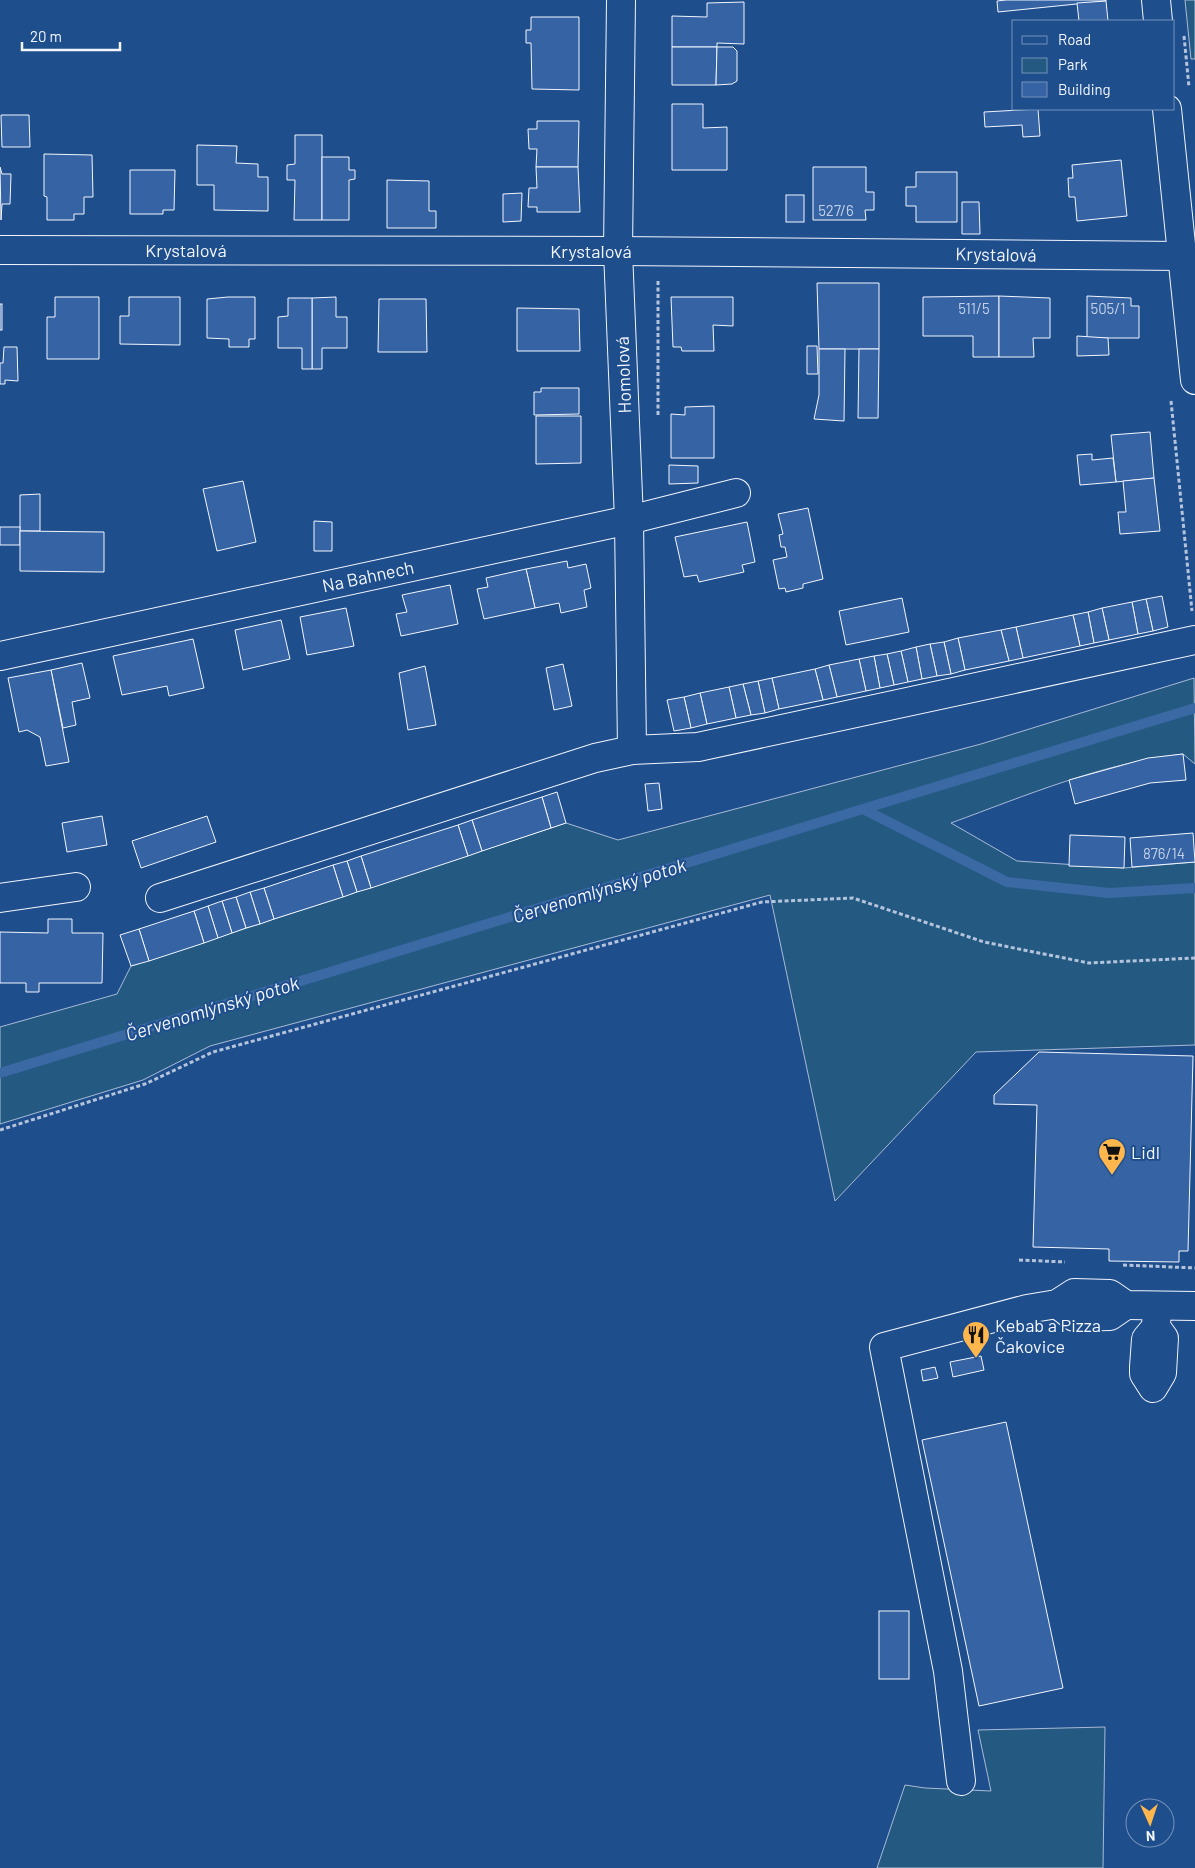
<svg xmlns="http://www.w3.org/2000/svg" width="1195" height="1868" font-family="Barlow,sans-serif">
<rect width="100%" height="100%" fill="#1f4e8c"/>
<g fill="#245a82" stroke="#a8bbd7">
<polygon points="1185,0 1195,0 1195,59 1191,59"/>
<path d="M1194,678L1195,764L1183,754C1103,763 1027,795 951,823L1017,861L1124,868L1195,862V1045L976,1052L835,1201L770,895L210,1046L143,1080L0,1124V1027L117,994L131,966L566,823L618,840L981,744Z"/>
<polygon points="1105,1727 1103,1868 877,1868 905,1785 925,1788 991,1791 978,1730"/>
</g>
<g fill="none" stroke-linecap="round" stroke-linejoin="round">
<g stroke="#3b69a3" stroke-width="10">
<polyline points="863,809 1195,708"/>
<polyline points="0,1073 863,809 1007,882 1109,893 1195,888"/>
</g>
</g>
<g fill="#3563a3" stroke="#f2f6ff">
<polygon points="1006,0 1106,0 1106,1 998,12 997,1"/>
<polygon points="1106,1 1108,21 1079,21 1077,3"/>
<polygon points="744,2 744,44 717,43 717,47 672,47 672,16 707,17 707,3"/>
<polygon points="531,17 579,17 579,90 532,89 531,43 526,43 526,30 531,30"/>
<polygon points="672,47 717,47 716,85 672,85"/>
<polygon points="717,47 733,47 737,51 737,81 732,84 716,85"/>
<polygon points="672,104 703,104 703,128 727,127 727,170 672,170"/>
<polygon points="1038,109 1040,136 1023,137 1022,125 985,127 984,112"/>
<polygon points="1,115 29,115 30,147 2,147"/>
<polygon points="537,121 579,121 578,167 536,167 537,149 529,149 528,129 537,129"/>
<polygon points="295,135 322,135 322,220 294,220 295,180 287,180 287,165 295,164"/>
<polygon points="197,145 237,146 236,163 258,164 258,177 268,177 268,211 214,210 214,185 197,185"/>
<polygon points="44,154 92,155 93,197 84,197 84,214 74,214 74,220 47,220 47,197 44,196"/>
<polygon points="322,157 349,157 349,170 355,170 355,179 349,180 349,220 322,220"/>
<polygon points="1121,160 1127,216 1077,221 1075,197 1069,197 1068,178 1073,178 1072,165"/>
<polygon points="0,167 2,174 11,174 10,204 2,204 1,220"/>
<polygon points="536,167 578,167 580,212 537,212 537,207 528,207 529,188 537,188"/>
<polygon points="813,167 866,167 866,192 874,192 874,210 865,210 866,220 813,220"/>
<polygon points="130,170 175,170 174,210 163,210 163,214 130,214"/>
<polygon points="916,172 957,172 957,222 916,222 916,206 906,206 906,187 916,187"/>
<polygon points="387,180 429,181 429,211 436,211 436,228 387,228"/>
<polygon points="522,193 521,221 503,222 503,194"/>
<rect x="786" y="195" width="18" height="27"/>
<polygon points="962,202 979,202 980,234 962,234"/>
<polygon points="817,283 879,283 879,349 819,349"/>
<polygon points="999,296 999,357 973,357 973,336 923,336 923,297"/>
<polygon points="999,296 1050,298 1050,338 1033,338 1034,357 999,357"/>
<polygon points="1087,296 1131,298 1131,306 1139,306 1139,338 1087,338"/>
<polygon points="55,297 99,297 99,359 47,359 47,317 55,317"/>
<polygon points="129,297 180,297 180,345 120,344 120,316 129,316"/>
<polygon points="228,297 255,297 255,339 249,339 249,347 229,347 229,339 207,338 207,299"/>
<polygon points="336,297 336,317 347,317 347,348 322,348 322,369 312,369 312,298"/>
<polygon points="671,297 733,297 733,326 713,325 714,351 682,351 681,347 673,347"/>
<polygon points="288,298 312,298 312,369 302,369 302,348 278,348 278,317 288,316"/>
<polygon points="379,299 426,299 427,352 378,352"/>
<rect x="0" y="304" width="2" height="26"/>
<polygon points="517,308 579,309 580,351 517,351"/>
<polygon points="1077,336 1108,338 1109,355 1077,356"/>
<polygon points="807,346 817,346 818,374 807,374"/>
<polygon points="4,347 17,347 18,381 5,380 5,384 0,384 0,363 3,363"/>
<polygon points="819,349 845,349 844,421 814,419 819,395"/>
<polygon points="859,349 879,349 878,418 858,418"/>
<polygon points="541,388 579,388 579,414 534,415 534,392 541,392"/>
<polygon points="714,406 714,458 671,458 671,414 685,415 685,407"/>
<polygon points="536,416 581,416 581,463 536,464"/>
<polygon points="1150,432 1154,478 1116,482 1111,435"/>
<polygon points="1092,454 1092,460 1113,458 1116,482 1080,485 1077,455"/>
<polygon points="669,465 698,466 698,483 669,484"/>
<polygon points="1154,478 1160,531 1120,534 1118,512 1126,512 1123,481"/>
<polygon points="243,481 256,542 217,551 203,489"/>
<polygon points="40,494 40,531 20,531 20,495"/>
<polygon points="808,508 823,579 803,584 803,588 786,592 785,588 779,589 773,560 787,557 785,547 781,547 779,535 783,534 778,514"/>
<polygon points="314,521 332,522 332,551 314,551"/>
<polygon points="747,522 755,562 742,565 744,572 699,582 697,575 684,577 675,537"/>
<rect x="0" y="527" width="20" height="18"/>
<polygon points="20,531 104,532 104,572 20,571"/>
<polygon points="567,561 568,568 586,564 591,588 584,590 587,607 561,613 559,603 535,608 526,569"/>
<polygon points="526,569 535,608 484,619 477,589 488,587 486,578"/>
<polygon points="450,585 458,624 401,636 396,614 407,612 402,595"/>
<polygon points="1162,596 1168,627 1153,631 1146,599"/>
<polygon points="902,598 909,632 846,645 839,611"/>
<polygon points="1146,599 1153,631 1138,634 1132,602"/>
<polygon points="1132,602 1138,634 1109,640 1102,608"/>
<polygon points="346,608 354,646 307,655 300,617"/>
<polygon points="1102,608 1109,640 1094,643 1088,612"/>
<polygon points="1088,612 1094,643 1080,646 1073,615"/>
<polygon points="1073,615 1080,646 1023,658 1016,627"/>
<polygon points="281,620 290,659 243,670 235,630"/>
<polygon points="1016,627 1023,658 1009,661 1001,630"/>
<polygon points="1001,630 1009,661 965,670 958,638"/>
<polygon points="958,638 965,670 951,674 944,642"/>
<polygon points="193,639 204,688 169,696 167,686 122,695 113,656"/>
<polygon points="944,642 951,674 937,676 930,644"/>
<polygon points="930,644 937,676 922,679 916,647"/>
<polygon points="916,647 922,679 908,682 901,651"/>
<polygon points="901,651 908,682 894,685 887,654"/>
<polygon points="887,654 894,685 880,688 874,656"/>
<polygon points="874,656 880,688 866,691 859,659"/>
<polygon points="859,659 866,691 837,697 829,665"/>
<polygon points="82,663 90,698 72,702 76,725 63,728 51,670"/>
<polygon points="563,664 572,706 554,710 546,668"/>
<polygon points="829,665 837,697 823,700 815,669"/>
<polygon points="425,666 436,725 408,730 399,673"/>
<polygon points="815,669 823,700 779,709 772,678"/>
<polygon points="51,670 69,762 46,766 40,737 27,730 19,732 8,678"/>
<polygon points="772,678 779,709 765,713 758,681"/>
<polygon points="758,681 765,713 751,715 743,684"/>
<polygon points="743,684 751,715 736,718 729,687"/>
<polygon points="729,687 736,718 707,724 700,693"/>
<polygon points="700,693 707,724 691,728 684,697"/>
<polygon points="684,697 691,728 674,731 667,700"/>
<polygon points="1183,754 1186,780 1150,783 1075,804 1069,780 1148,758"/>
<polygon points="659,783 662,809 648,811 645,784"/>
<polygon points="557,792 566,823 551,828 542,797"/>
<polygon points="542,797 551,828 482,851 472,820"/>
<polygon points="102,816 107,845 67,852 62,823"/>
<polygon points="207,816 216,842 141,868 132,841"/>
<polygon points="472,820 482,851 468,856 458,825"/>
<polygon points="458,825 468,856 371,888 361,856"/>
<polygon points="1193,833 1195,862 1132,867 1130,838"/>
<polygon points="1070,835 1125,837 1124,868 1069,866"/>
<polygon points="361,856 371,888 357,892 347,861"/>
<polygon points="347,861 357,892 343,897 333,865"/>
<polygon points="333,865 343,897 274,919 264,888"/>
<polygon points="264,888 274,919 260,924 250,892"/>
<polygon points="250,892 260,924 246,928 236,897"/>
<polygon points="236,897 246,928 232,933 222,901"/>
<polygon points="222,901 232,933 218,938 208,906"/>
<polygon points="208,906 218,938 204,943 194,911"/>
<polygon points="194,911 204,943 149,961 139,929"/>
<polygon points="48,919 72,919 72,933 103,933 102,983 39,983 39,992 26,992 26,983 0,983 0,932 48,933"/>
<polygon points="139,929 149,961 131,966 120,935"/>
<polygon points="1039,1052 1193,1056 1188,1251 1179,1251 1179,1262 1109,1261 1109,1249 1033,1247 1037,1105 994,1104 994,1095"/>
<polygon points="981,1356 984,1370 953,1377 950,1362"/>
<polygon points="935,1367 938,1378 923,1381 921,1370"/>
<polygon points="1006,1422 1063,1688 979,1706 922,1440"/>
<rect x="879" y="1611" width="30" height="68"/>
</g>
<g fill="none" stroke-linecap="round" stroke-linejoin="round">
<defs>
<g id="minor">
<polyline points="621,0 618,251 629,520 632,750"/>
<polyline points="1156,0 1158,21"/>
<polyline points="1167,109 1195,380"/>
<polyline points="0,250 618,251 1182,256"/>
<polyline points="0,656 629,520 736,493"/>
<polyline points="0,898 76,887"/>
<polyline points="160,898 595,758 632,750 698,747 1195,640"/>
<polyline points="1057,1304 1074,1317 1110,1316 1126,1305"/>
<polyline points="1156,1327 1146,1339 1144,1367 1144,1374 1153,1388 1162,1373 1164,1338 1156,1327 1157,1306"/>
<polyline points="961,1781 948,1671 884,1347 1027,1309 1057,1304 1074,1293 1110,1294 1126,1305 1195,1306"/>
</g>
</defs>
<use href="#minor" stroke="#f2f6ff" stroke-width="30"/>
<g stroke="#b3c4dc" stroke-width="3" stroke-dasharray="4 2.5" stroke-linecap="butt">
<polyline points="1184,36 1189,87"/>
<polyline points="658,281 658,417"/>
<polyline points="1171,401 1192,611"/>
<polyline points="0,1130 145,1084 213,1052 762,902 853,898 984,942 1089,963 1195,958"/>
<polyline points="1019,1260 1065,1262"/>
<polyline points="1123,1265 1195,1268"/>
</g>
<use href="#minor" stroke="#1f4e8c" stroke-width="28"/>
</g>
<defs>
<symbol id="supermarket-pin" viewBox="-11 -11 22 30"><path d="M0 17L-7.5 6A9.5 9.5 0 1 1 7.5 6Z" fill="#ffb74d" stroke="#1f4e8c"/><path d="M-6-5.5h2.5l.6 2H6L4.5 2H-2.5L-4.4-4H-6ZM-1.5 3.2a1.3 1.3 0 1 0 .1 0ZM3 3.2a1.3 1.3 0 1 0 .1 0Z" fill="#111"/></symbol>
<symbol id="restaurant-pin" viewBox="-11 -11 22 30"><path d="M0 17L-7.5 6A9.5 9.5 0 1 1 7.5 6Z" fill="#ffb74d" stroke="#1f4e8c"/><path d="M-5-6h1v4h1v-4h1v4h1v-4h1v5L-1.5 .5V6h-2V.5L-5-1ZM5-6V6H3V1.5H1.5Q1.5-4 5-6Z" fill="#111"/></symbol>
</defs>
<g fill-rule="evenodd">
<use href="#supermarket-pin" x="1096" y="1136" width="32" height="43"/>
<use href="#restaurant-pin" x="960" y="1319" width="32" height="43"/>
</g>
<g text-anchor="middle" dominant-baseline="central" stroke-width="4" stroke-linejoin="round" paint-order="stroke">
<g font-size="15" fill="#c3d1e8">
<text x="836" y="210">527/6</text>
<text x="974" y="308">511/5</text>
<text x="1108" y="308">505/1</text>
<text x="1164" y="853">876/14</text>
</g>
<g font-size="18" fill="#f2f6ff" stroke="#1f4e8c">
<text x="186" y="250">Krystalová</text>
<text x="591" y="251">Krystalová</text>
<text transform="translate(996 254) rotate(1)">Krystalová</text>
<text transform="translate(623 375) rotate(-92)">Homolová</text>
<text transform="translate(368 576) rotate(-12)">Na Bahnech</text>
</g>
<g font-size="18" fill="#f2f6ff" stroke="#1f4e8c" text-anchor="start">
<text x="1131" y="1152">Lidl</text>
<text x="995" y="1325">Kebab a Pizza<tspan x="995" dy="21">Čakovice</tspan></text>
</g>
<g font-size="19" font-style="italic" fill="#f2f6ff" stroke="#1f4e8c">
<text transform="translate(599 890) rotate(-17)">Červenomlýnský potok</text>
<text transform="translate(212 1008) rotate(-17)">Červenomlýnský potok</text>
</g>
</g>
<rect x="1012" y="20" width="162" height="90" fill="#1f4e8c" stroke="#7391ba"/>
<rect x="1022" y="36" width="25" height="8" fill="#1f4e8c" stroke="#7391ba"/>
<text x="1058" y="45" font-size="15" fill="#f2f6ff">Road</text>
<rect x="1022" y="58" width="25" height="15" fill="#245a82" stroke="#7391ba"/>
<text x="1058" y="70" font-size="15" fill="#f2f6ff">Park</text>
<rect x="1022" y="82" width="25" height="15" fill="#3563a3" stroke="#7391ba"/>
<text x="1058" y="95" font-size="15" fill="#f2f6ff">Building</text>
<g transform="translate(1150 1823) rotate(177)"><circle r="24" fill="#1f4e8c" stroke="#7391ba"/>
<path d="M0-4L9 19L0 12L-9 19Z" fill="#ffb74d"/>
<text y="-8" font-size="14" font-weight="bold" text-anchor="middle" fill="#f2f6ff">N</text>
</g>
<path d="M22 42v8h98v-8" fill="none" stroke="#f2f6ff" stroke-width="2.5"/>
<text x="30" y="42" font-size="15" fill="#f2f6ff" stroke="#1f4e8c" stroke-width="4" paint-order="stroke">20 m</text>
</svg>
